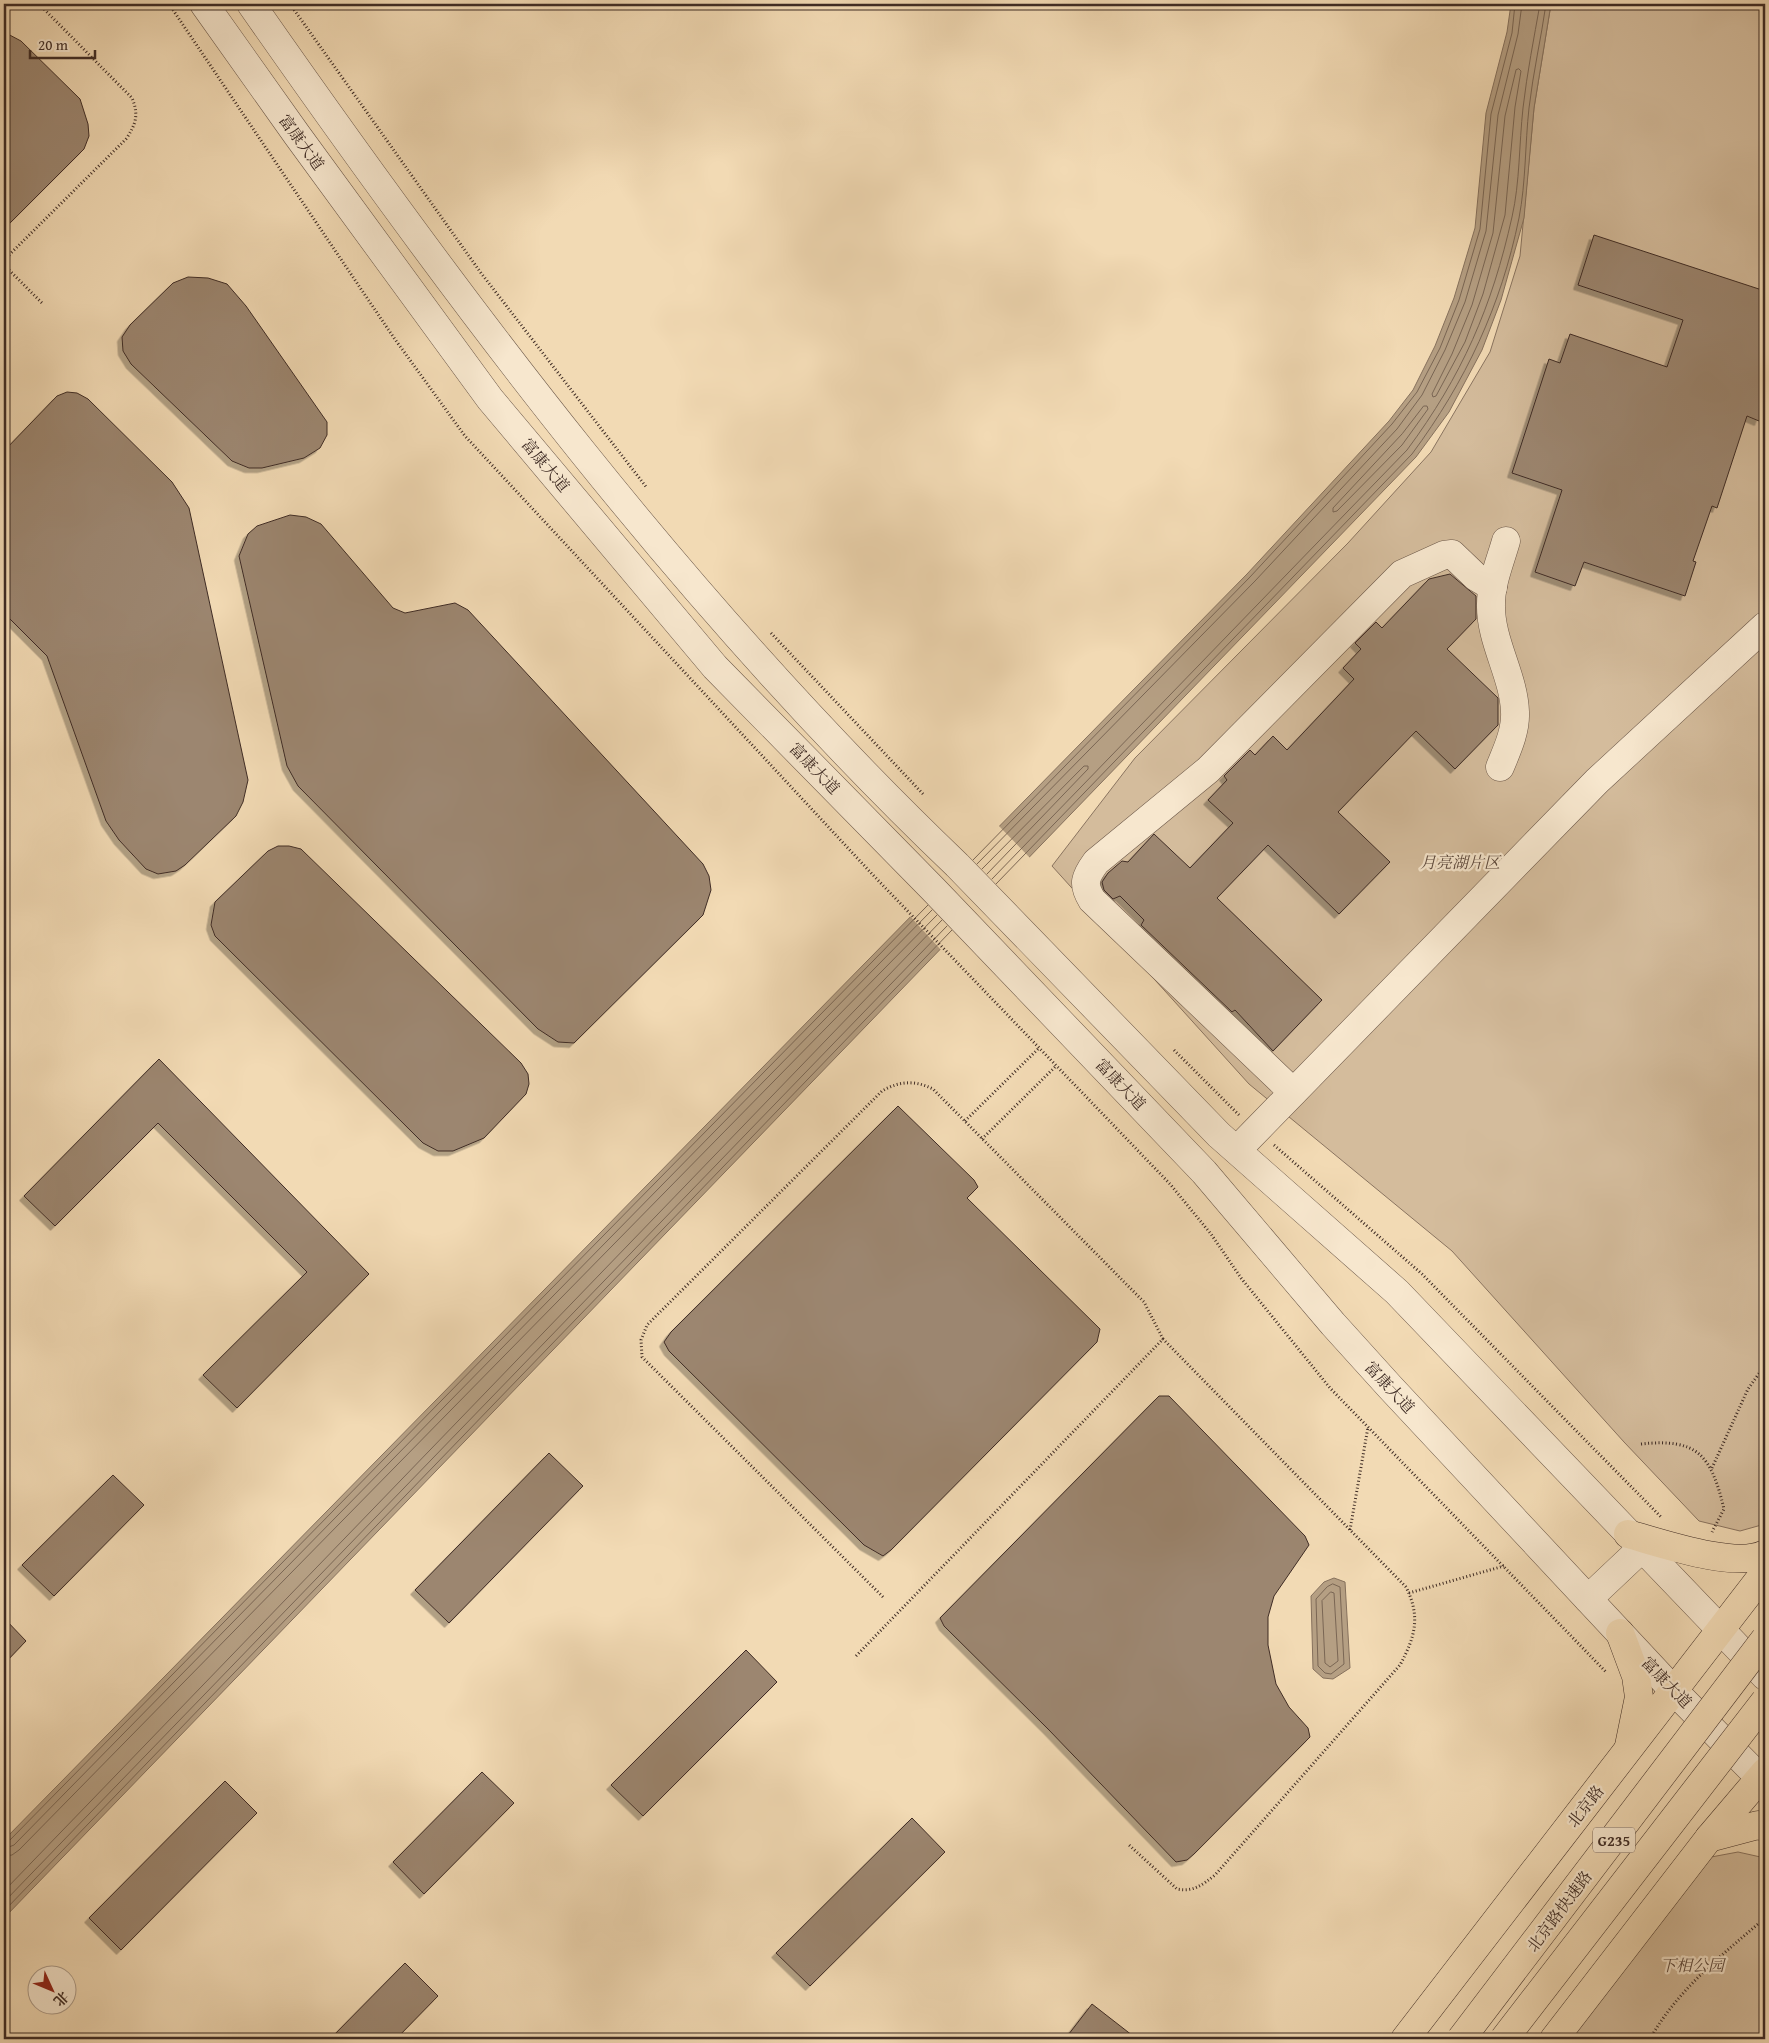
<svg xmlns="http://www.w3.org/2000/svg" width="1769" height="2043" font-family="'Gentium Book Plus','Noto Serif SC',serif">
<defs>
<filter id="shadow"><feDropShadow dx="-4.5" dy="4.5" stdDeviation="0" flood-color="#0004"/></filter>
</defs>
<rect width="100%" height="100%" fill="#f2dab4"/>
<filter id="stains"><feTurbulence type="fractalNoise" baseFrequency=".004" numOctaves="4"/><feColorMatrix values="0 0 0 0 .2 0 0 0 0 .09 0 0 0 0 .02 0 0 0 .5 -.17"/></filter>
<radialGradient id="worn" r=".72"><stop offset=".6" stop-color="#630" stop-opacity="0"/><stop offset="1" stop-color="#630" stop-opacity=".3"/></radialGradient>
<g fill="#d4bc9c" stroke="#8a7460">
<polygon points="1551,4 1765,4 1765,1524 1740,1531 1699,1521 1624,1442 1452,1251 1249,1084 1052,866 1135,758 1348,543 1431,452 1490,352 1520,256 1534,108"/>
<polygon points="1738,1852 1765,1858 1765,2039 1546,2039 1679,1863"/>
</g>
<g fill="#b59f83" stroke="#86715d">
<polygon points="1511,4 1551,4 1534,108 1524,218 1501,300 1482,350 1449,412 1416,457 4,1918 4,1840 1247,574 1389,421 1413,390 1435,346 1454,298 1475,228 1486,113 1507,32"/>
<polygon points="1334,1578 1345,1582 1350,1668 1333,1679 1323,1678 1313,1669 1311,1596 1324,1582"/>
</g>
<polygon fill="#f2dab4" points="997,824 1031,859 942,951 908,914"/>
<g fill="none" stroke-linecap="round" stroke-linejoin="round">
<g stroke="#7a6654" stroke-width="1">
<polygon points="1519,69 1521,71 1515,107 1505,215 1483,294 1465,342 1436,396 1433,397 1432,394 1452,354 1472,305 1493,233 1505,116 1516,70"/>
<polygon points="1424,406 1427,406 1428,409 1402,445 1337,511 1333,512 1333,508 1402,434"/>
<polyline points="973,860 1250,577 1392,424 1417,392 1440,348 1459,300 1480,229 1491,114 1512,33 1515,4"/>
<polyline points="977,864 1255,581 1397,429 1422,395 1445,350 1465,302 1486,231 1498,115 1518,34 1522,4"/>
<polyline points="982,869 1084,766 1088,766 1088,769 987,874"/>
<path d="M992,879L1407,450C1462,376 1492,307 1512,217C1520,182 1519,144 1523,108C1527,73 1534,38 1540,4"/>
<path d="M996,884L1412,454C1466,381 1501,306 1519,218C1526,182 1525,144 1529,108C1533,73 1541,39 1546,4"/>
<polygon points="1333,1584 1340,1587 1344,1664 1331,1674 1325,1673 1318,1666 1316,1599 1327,1587"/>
<polygon points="1331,1592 1334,1593 1338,1661 1330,1667 1325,1663 1322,1601"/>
<polyline points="4,1843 9,1841 928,905"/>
<polyline points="4,1849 14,1845 932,910"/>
<polyline points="4,1856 12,1855 19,1850 937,915"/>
<polyline points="4,1891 942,920"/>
<polyline points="4,1902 947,926"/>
<polyline points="4,1911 952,930"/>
</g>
</g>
<g fill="#9c866f" stroke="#3f2c25" filter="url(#shadow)">
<polygon points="4,32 21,41 80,99 88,124 89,136 84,149 4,229"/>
<polygon points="1594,235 1765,291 1765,405 1759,421 1747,416 1717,508 1712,506 1693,561 1696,562 1685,596 1584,562 1575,586 1535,572 1562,490 1512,473 1549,359 1560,363 1570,334 1667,367 1683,320 1578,285"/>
<polygon points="188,277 208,278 227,284 246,306 327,422 327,435 320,448 304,458 262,468 249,468 232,461 131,364 123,351 122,337 130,325 173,283"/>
<polygon points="67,392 77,393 88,399 172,482 189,508 248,780 243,802 236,816 185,865 176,871 158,874 146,869 119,840 106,821 47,656 4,613 4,451 57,396"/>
<polygon points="290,515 306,517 321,524 393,608 405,613 455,603 468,610 703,864 709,876 711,890 703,915 574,1043 558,1042 538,1029 298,786 287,766 239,556 248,534 257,526"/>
<polygon points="1450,574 1476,596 1476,619 1447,649 1498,698 1498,725 1455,769 1416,731 1338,812 1390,862 1339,914 1268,845 1217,898 1322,1000 1273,1051 1235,1010 1232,1012 1141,925 1144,920 1120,896 1113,899 1104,890 1102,882 1108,873 1122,861 1128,862 1154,834 1190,868 1233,823 1208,800 1227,780 1224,776 1250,750 1255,755 1273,736 1287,750 1354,679 1343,668 1361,649 1355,643 1376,622 1382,628 1429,579"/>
<polygon points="278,846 289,846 301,849 521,1063 528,1074 529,1084 526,1094 484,1138 453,1151 438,1151 423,1143 215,936 211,925 215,902 268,851"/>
<polygon points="159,1059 369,1274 237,1408 203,1375 307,1272 158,1123 55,1226 24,1196"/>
<polygon points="898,1106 974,1180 978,1187 967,1198 1100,1329 1097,1342 891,1550 883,1556 864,1545 669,1351 664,1342 671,1332"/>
<polygon points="1159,1396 1169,1396 1305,1536 1309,1545 1274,1596 1268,1617 1268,1645 1276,1684 1289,1707 1308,1728 1310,1737 1194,1854 1187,1860 1176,1862 1048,1729 944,1626 940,1618"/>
<polygon points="549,1453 583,1486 449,1623 415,1590"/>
<polygon points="113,1475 144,1505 54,1596 22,1565"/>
<polygon points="4,1618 26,1641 4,1664"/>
<polygon points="746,1650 777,1682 643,1816 611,1785"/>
<polygon points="482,1772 514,1803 424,1894 393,1862"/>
<polygon points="225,1781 257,1813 121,1950 89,1918"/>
<polygon points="912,1818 945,1852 810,1986 776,1953"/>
<polygon points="405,1963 438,1996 396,2039 330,2039"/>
<polygon points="1092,2004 1137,2039 1065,2039"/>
</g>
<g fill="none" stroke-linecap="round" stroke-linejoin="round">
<defs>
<g id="minor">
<polyline points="204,4 297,135 490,399 715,667 933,889 1204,1172 1333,1324 1390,1387 1674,1691 1765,1783"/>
<path d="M251,4C463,308 688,608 957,865L1219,1135L1397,1292L1765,1676"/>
<path d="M1500,767C1507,750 1516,731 1515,712C1514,676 1490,641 1491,604C1491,583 1500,562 1506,541"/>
<path d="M1293,1092L1092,900C1082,884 1085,877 1096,862L1208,770L1402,574L1444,555L1452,554L1476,577L1493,587"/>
<polyline points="1237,1150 1597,781 1765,626"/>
<polyline points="1588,1599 1642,1548"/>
</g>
<g id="major">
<path d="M1628,1534C1661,1543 1735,1569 1765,1554"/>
<polyline points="1620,1633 1636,1676 1639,1697 1629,1746"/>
<polyline points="1709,1838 1758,1825 1765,1827"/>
<polyline points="1405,2039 1765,1572"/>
<polyline points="1554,2039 1709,1838 1765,1772"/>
</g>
</defs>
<use href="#minor" stroke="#6c5849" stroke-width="29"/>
<use href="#major" stroke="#3f2c25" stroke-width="29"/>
<g stroke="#3f2c25" stroke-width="3" stroke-dasharray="1 2.5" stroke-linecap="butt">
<polyline points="169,4 394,338 465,436 873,875 1170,1184 1211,1234 1241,1278 1330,1388 1607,1673"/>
<polyline points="290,4 481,273 647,488"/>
<path d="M4,260L126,139C136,124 139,115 132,98L39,4"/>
<polyline points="4,265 42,303"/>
<polyline points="771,633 923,794"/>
<polyline points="1174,1050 1239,1115"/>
<polyline points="965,1121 1039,1048"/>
<polyline points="982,1139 1056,1066"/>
<polyline points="1274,1145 1422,1274 1662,1518"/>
<path d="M1641,1444C1698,1438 1711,1455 1724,1509L1712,1532"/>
<polyline points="1712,1468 1748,1389 1765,1365"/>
<polyline points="1350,1530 1368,1427"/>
<polyline points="1409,1593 1504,1566"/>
<path d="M883,1597L642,1357L641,1340L647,1325L882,1091C899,1081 915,1080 933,1089L1144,1302L1163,1339"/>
<path d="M856,1656L1163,1339L1406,1587C1421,1617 1415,1637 1400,1665L1215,1875C1202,1885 1194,1892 1177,1889L1129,1845"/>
<path d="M1650,2039C1678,1989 1722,1955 1765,1918"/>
</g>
<use href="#minor" stroke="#f7e7ce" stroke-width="28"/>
<use href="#major" stroke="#f2dab4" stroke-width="28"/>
<defs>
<g id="highway-bridge">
<polyline points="1461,2039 1765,1639"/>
<polyline points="1504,2039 1765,1701"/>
</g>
</defs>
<use href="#highway-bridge" stroke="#3f2c25" stroke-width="29" stroke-linecap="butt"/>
<use href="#highway-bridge" stroke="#f2dab4" stroke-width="28"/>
</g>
<g text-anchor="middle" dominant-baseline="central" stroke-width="4.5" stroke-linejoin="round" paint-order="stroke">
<rect fill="#f7e7ce" stroke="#766458" stroke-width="1" x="1593" y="1827.5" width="42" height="25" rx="4"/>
<g font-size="15" font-weight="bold" fill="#3f2c25">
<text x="1614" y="1840">G235</text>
</g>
<g font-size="16" fill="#3f2c25" stroke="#f7e7ce">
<text transform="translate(302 142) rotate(54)">富康大道</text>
<text transform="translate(546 465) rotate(50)">富康大道</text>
<text transform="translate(815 768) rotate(46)">富康大道</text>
<text transform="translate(1121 1084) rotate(46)">富康大道</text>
<text transform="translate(1390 1387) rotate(47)">富康大道</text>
<text transform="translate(1667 1682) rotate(46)">富康大道</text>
<text transform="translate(1585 1806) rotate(-52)">北京路</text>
<text transform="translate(1559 1911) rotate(-53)">北京路快速路</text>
</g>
<g font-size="16" font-style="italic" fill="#5d493d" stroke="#f7e7ce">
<text x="1460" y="862">月亮湖片区</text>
<text x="1692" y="1965">下相公园</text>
</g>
</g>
<rect width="1769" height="2043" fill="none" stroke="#f2dab4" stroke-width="20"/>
<rect x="5" y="5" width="1759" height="2033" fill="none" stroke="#3f2c25" stroke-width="2.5"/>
<rect x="10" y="10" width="1749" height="2023" fill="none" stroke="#3f2c25"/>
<g transform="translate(52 1990) rotate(134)"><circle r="24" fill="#f7e7ce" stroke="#ad9c8a"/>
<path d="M0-4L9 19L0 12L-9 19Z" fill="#8f2418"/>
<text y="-8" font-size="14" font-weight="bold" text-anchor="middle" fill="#3f2c25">北</text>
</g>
<path d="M30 50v8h65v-8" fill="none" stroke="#3f2c25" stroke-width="2.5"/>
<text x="38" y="50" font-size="15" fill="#3f2c25" stroke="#f7e7ce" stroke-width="4" paint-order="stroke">20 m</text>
<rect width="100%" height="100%" filter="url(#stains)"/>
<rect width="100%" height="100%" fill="url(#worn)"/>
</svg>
